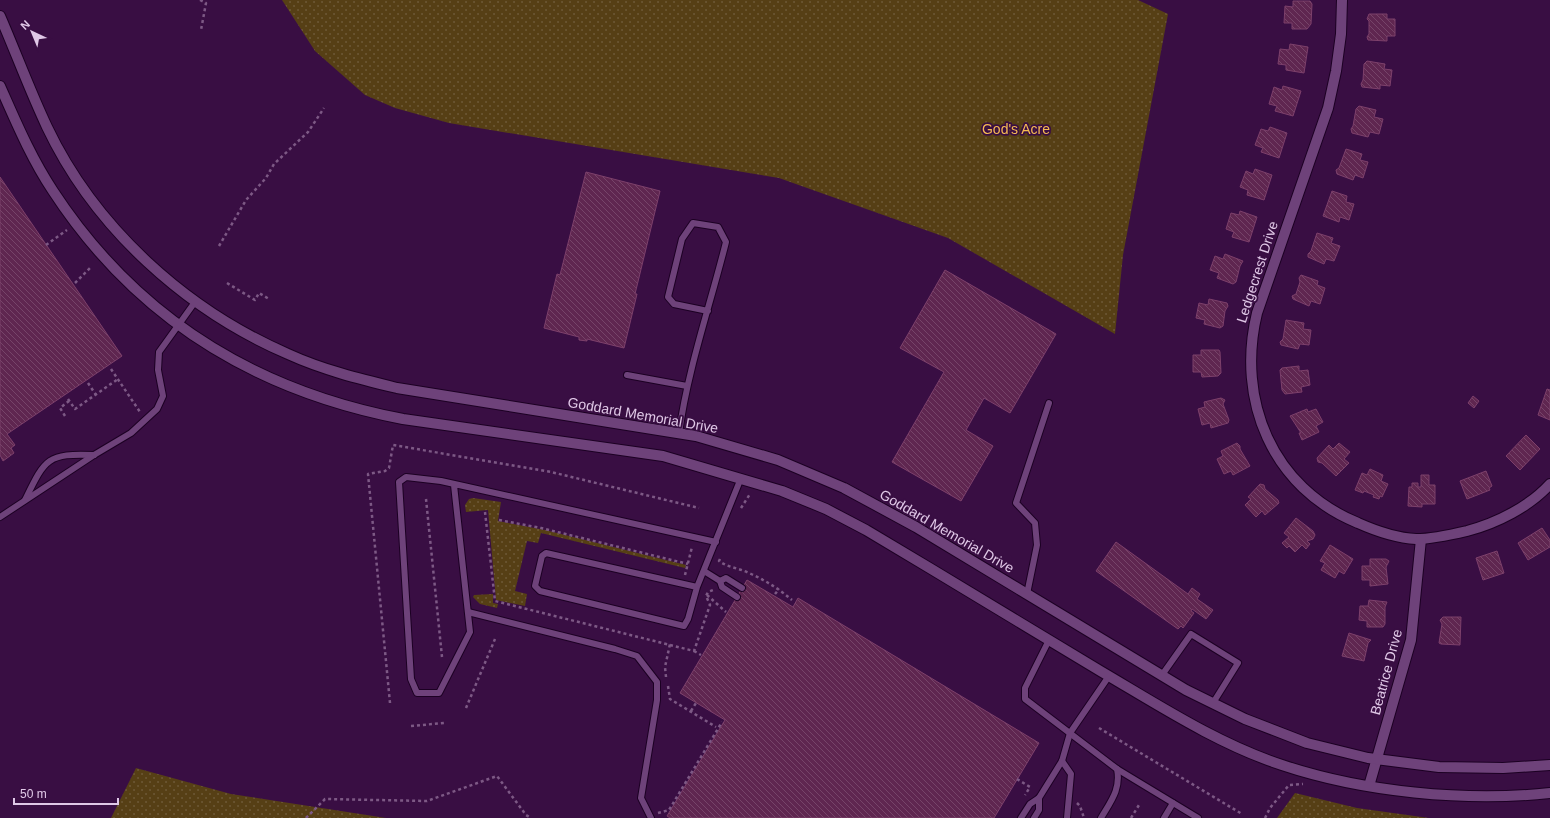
<svg xmlns="http://www.w3.org/2000/svg" width="1550" height="818" font-family="Helvetica,sans-serif">
<defs>
<pattern id="grass-dots" width="8" height="8" patternUnits="userSpaceOnUse"><rect width="8" height="8" fill="#563f15"/><path d="M2 2h.1M6 6h.1" fill="none" stroke="#6e5937" stroke-width="1.8" stroke-linecap="round"/></pattern>
<pattern id="building-back-hatch" width="6" height="6" patternUnits="userSpaceOnUse"><rect width="6" height="6" fill="#5f2650"/><path d="M-1 5l2 2M0 0l6 6M5-1l2 2" fill="none" stroke="#764469"/></pattern>
</defs>
<rect width="100%" height="100%" fill="#390e43"/>
<g fill="url(#grass-dots)">
<polygon points="282,0 1138,0 1168,14 1123,255 1115,334 948,238 779,178 449,123 395,108 365,95 315,51"/>
<polygon points="473,498 501,502 498,521 545,530 686,565 685,568 541,533 538,543 527,541 515,591 527,594 525,606 496,600 488,510 466,512 465,505 469,499"/>
<polygon points="493,594 493,603 498,604 497,608 480,604 473,597 474,595"/>
<polygon points="136,768 231,794 386,818 111,818"/>
<polygon points="1295,793 1357,808 1429,818 1277,818"/>
</g>
<g fill="url(#building-back-hatch)" stroke="#7d406b">
<polygon points="1293,1 1310,1 1312,4 1311,24 1307,29 1292,29 1292,23 1284,23 1285,6 1293,7"/>
<polygon points="1369,14 1387,14 1387,19 1395,19 1395,36 1387,36 1387,41 1368,40 1367,37 1369,34 1369,21 1367,19"/>
<polygon points="1290,44 1308,47 1304,73 1286,70 1286,65 1278,64 1280,49 1289,50"/>
<polygon points="1367,61 1385,64 1384,69 1392,70 1390,86 1380,85 1380,89 1362,87 1361,84 1363,80 1364,64"/>
<polygon points="1283,86 1301,91 1293,116 1275,111 1277,106 1269,104 1274,87 1282,90"/>
<polygon points="1359,106 1376,110 1374,117 1383,119 1379,134 1370,132 1368,137 1352,133 1351,129 1353,126 1356,109"/>
<polygon points="1270,127 1287,133 1279,158 1261,152 1263,148 1255,145 1261,129 1268,131"/>
<polygon points="1346,149 1362,154 1360,160 1368,162 1363,178 1355,175 1353,180 1337,174 1336,170 1339,168"/>
<polygon points="1255,169 1272,175 1264,200 1247,195 1248,190 1240,187 1246,171 1253,174"/>
<polygon points="586,172 660,191 635,294 637,294 624,348 587,339 587,341 579,340 579,337 544,328 557,274 560,275"/>
<polygon points="0,177 122,356 7,434 15,445 11,448 14,453 3,461 0,455"/>
<polygon points="1332,191 1347,196 1346,202 1354,204 1349,220 1340,217 1339,222 1323,216"/>
<polygon points="1240,211 1257,217 1249,242 1232,237 1234,232 1226,229 1231,213 1239,215"/>
<polygon points="1317,233 1333,238 1331,243 1340,246 1334,261 1326,259 1324,264 1308,257 1308,254 1311,251"/>
<polygon points="1225,254 1243,261 1240,266 1236,282 1233,284 1217,278 1219,273 1210,270 1215,256 1223,259"/>
<polygon points="945,270 1056,334 1010,413 984,398 966,430 993,446 961,501 892,462 944,372 900,348"/>
<polygon points="1301,275 1318,281 1317,285 1325,288 1320,304 1311,301 1309,306 1293,299 1292,296 1296,294 1300,282 1299,278"/>
<polygon points="1209,299 1227,303 1228,306 1225,311 1223,326 1220,328 1204,324 1205,320 1196,318 1199,303 1208,305"/>
<polygon points="1286,320 1304,323 1303,329 1311,330 1309,345 1300,344 1298,349 1281,345 1280,342 1283,339"/>
<polygon points="1201,350 1219,350 1220,352 1221,373 1218,376 1202,377 1201,372 1193,372 1193,355 1201,355"/>
<polygon points="1299,366 1299,371 1308,370 1310,385 1301,387 1302,392 1285,394 1282,390 1280,370 1282,368"/>
<polygon points="1547,389 1550,390 1550,420 1538,415"/>
<polygon points="1473,396 1479,401 1474,408 1468,403"/>
<polygon points="1221,398 1225,400 1223,404 1229,420 1228,423 1211,428 1210,423 1202,425 1198,409 1205,407 1204,402"/>
<polygon points="1307,409 1308,412 1316,409 1323,422 1316,426 1319,432 1302,440 1299,433 1301,433 1290,416"/>
<polygon points="1526,435 1540,449 1520,470 1506,456"/>
<polygon points="1237,443 1240,446 1240,449 1250,466 1233,475 1231,471 1224,474 1217,459 1223,456 1221,451"/>
<polygon points="1339,443 1350,452 1344,459 1349,463 1336,476 1322,463 1318,462 1317,458 1329,445 1333,449"/>
<polygon points="1370,469 1383,475 1381,481 1388,484 1382,497 1380,496 1379,499 1373,497 1374,495 1364,491 1363,493 1355,490 1362,473 1367,475"/>
<polygon points="1486,471 1492,486 1489,488 1490,490 1467,499 1460,481"/>
<polygon points="1421,475 1429,475 1429,485 1435,485 1435,504 1422,504 1422,507 1408,506 1409,487 1412,487 1412,483 1418,483 1418,487 1421,487"/>
<polygon points="1260,484 1264,485 1265,489 1278,500 1279,503 1265,515 1262,511 1256,517 1245,505 1251,499 1248,497"/>
<polygon points="1296,518 1313,531 1315,535 1313,539 1307,541 1310,544 1306,549 1302,545 1295,552 1289,546 1287,548 1282,543 1289,537 1284,533"/>
<polygon points="1542,528 1550,540 1550,547 1528,560 1518,543"/>
<polygon points="1116,542 1188,594 1192,588 1200,594 1197,599 1213,610 1206,619 1192,609 1191,611 1194,613 1183,628 1181,626 1178,629 1096,571"/>
<polygon points="1330,545 1353,559 1344,574 1339,571 1335,578 1321,570 1325,563 1320,561"/>
<polygon points="1497,551 1504,573 1483,580 1476,558"/>
<polygon points="1370,559 1386,559 1389,561 1386,567 1388,584 1370,586 1370,580 1362,580 1362,566 1370,566"/>
<polygon points="747,580 793,607 798,598 1039,743 994,818 670,818 667,816 725,720 680,693"/>
<polygon points="1369,600 1387,602 1385,607 1385,624 1383,627 1367,627 1367,621 1359,620 1360,606 1368,606"/>
<polygon points="1443,617 1461,617 1460,645 1441,644 1439,643 1442,624 1440,620"/>
<polygon points="1349,633 1371,640 1368,643 1364,661 1342,656"/>
</g>
<g fill="none" stroke-linecap="round" stroke-linejoin="round">
<defs>
<g id="lane">
<polyline points="627,375 687,386"/>
<path d="M679,433C688,368 710,306 726,242L718,227L693,223L682,239L668,297L674,304L708,311"/>
<polyline points="454,485 470,632 439,693 417,693 411,679 399,482 406,477 441,481 716,542"/>
<path d="M25,500C45,459 47,453 94,455"/>
<polyline points="0,517 94,455 131,433 157,409 163,396 158,370 159,352 195,302"/>
<polyline points="704,571 720,581 722,587 737,597"/>
<polyline points="720,581 726,578 742,588"/>
<polyline points="697,587 546,553 542,556 535,586 540,591 684,626 688,619 697,587 741,478"/>
<polyline points="1027,594 1037,545 1035,523 1016,503 1049,403"/>
<polyline points="468,612 615,649 637,656 657,682 657,700 641,798 651,818"/>
<path d="M1049,640L1025,688V699L1117,769C1121,789 1111,801 1101,818"/>
<polyline points="1162,675 1191,634 1238,663 1213,703"/>
<polyline points="1062,761 1071,774 1067,818"/>
<polyline points="1117,769 1198,818"/>
<polyline points="1021,818 1030,804 1039,798 1062,761 1070,733 1109,676"/>
<polyline points="1034,818 1039,810 1039,798"/>
<polyline points="1164,818 1173,803"/>
</g>
<g id="street">
<path d="M1342,0L1341,34L1336,71L1328,108L1257,313C1236,400 1272,488 1358,523C1376,531 1396,538 1416,539C1433,539 1450,535 1467,531C1497,523 1529,507 1550,484"/>
<polyline points="1369,786 1411,640 1421,539"/>
</g>
<g id="secondary">
<path d="M0,16C16,53 30,91 47,127C95,228 186,310 288,354C323,370 360,379 397,388L696,436L778,460L844,488L916,527L1186,690L1245,719L1307,743L1368,758L1439,767L1503,768L1550,765"/>
<path d="M0,86C16,122 31,158 53,191C136,318 256,391 403,419L663,456L782,491L826,509L866,530C945,577 1024,625 1102,672C1160,706 1218,744 1282,765C1363,792 1465,802 1550,793"/>
</g>
</defs>
<use href="#lane" stroke="#1c0023" stroke-width="8"/>
<use href="#street" stroke="#1c0023" stroke-width="12"/>
<use href="#secondary" stroke="#1c0023" stroke-width="12"/>
<g stroke="#7d5985" stroke-width="2.5" stroke-dasharray="3 3" stroke-linecap="butt">
<polyline points="200,0 206,3 201,30"/>
<polyline points="46,245 67,230"/>
<polyline points="219,246 246,200 266,178 274,164 308,132 324,108"/>
<polyline points="75,283 91,267"/>
<polyline points="227,283 255,300 259,293 269,299"/>
<polyline points="111,369 140,412"/>
<polyline points="88,383 96,395"/>
<polyline points="68,399 75,409 118,379"/>
<polyline points="65,416 60,408 69,401"/>
<polyline points="426,499 442,657"/>
<polyline points="741,508 750,494"/>
<polyline points="485,512 495,601 694,651 710,605 706,596 708,592 713,590"/>
<polyline points="499,520 541,528 688,564"/>
<path d="M720,559L719,561C729,568 739,568 749,573C765,580 779,589 792,600"/>
<polyline points="685,575 692,547"/>
<polyline points="775,594 779,589"/>
<polyline points="707,595 726,612"/>
<polyline points="694,651 701,655"/>
<polyline points="666,677 665,667 670,644"/>
<polyline points="668,686 670,699 716,727"/>
<polyline points="390,703 368,474 385,471 389,468 393,445 551,472 699,508"/>
<polyline points="466,708 495,639"/>
<polyline points="691,711 696,703"/>
<polyline points="411,726 444,723"/>
<polyline points="1099,728 1242,814"/>
<polyline points="1017,779 1030,787 1025,795"/>
<polyline points="1077,803 1080,806 1084,818"/>
<polyline points="658,813 669,810 722,722"/>
<polyline points="306,818 325,799 427,801 497,776 526,815 531,818"/>
<polyline points="1131,818 1139,805"/>
<polyline points="1265,818 1270,808 1289,785 1303,784"/>
</g>
<use href="#lane" stroke="#6e427a" stroke-width="6"/>
<use href="#street" stroke="#6e427a" stroke-width="10"/>
<use href="#secondary" stroke="#6e427a" stroke-width="10"/>
</g>
<g text-anchor="middle" dominant-baseline="central" stroke-width="3.5" stroke-linejoin="round" paint-order="stroke">
<g font-size="14" fill="#f6bb53" stroke="#390e43">
<text x="1016" y="129">God's Acre</text>
</g>
<g font-size="14" fill="#e0c8e7" stroke="#390e43">
<text transform="translate(1257 272) rotate(-72)">Ledgecrest Drive</text>
<text transform="translate(643 415) rotate(10)">Goddard Memorial Drive</text>
<text transform="translate(947 531) rotate(30)">Goddard Memorial Drive</text>
<text transform="translate(1386 672) rotate(-75)">Beatrice Drive</text>
</g>
</g>
<g transform="translate(32 32) rotate(316)" stroke="#390e43" stroke-width="3" paint-order="stroke">
<path d="M0-3L7 15L0 10L-7 15Z" fill="#e0c8e7"/>
<text y="-6" font-size="11" font-weight="bold" text-anchor="middle" fill="#e0c8e7">N</text>
</g>
<path d="M14 798v6h104v-6" fill="none" stroke="#e0c8e7" stroke-width="2"/>
<text x="20" y="798" font-size="12" fill="#e0c8e7" stroke="#390e43" stroke-width="3" paint-order="stroke">50 m</text>
</svg>
